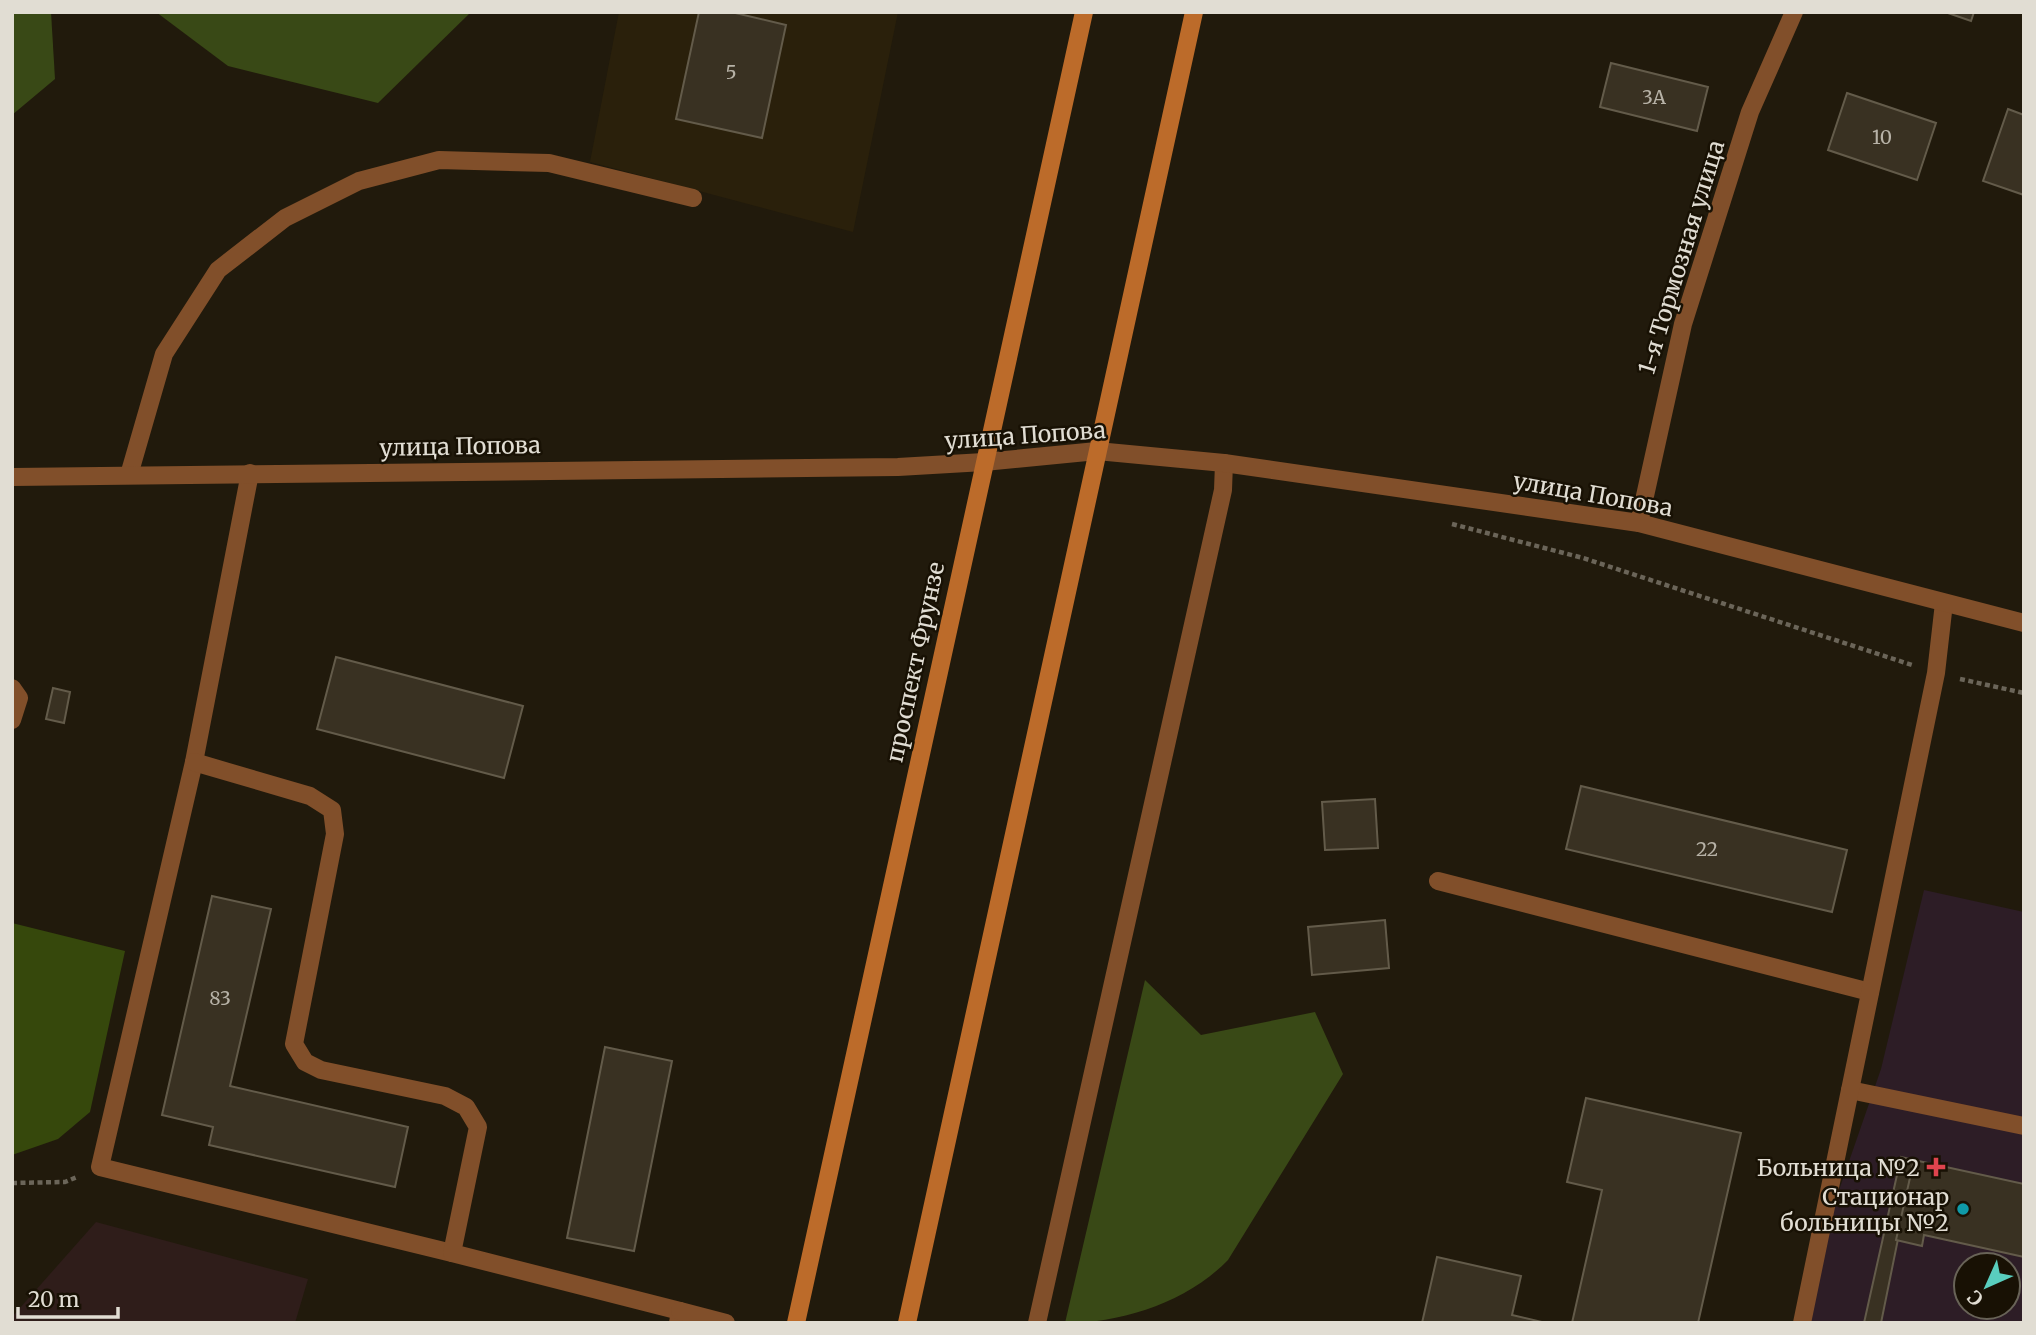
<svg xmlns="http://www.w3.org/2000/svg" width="2036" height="1335" font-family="Merriweather,serif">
<rect width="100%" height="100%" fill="#211a0c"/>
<polygon fill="#2a200b" points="619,12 898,12 853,232 590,162"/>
<polygon fill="#2f1d1a" points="96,1222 308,1279 295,1323 12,1323 12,1317"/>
<path fill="#2d1d26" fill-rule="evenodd" d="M1924,890L2024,912V1323H1793L1881,1069ZM1966,1265H2008V1307H1966Z"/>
<polygon fill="#36480c" points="12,923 125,951 90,1112 58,1139 12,1155"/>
<g fill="#394916">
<polygon points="12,12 51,12 55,79 12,115"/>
<polygon points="156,12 471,12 378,103 228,66"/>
<path d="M1145,980L1201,1035L1315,1012L1343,1074L1228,1260C1187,1302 1123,1323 1065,1323Z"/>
</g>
<g fill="#393122" stroke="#635b4a" stroke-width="2">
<polygon points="699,12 731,12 786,25 762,138 676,119"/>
<polygon points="1945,12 1974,12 1971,21"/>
<polygon points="1611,63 1708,87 1697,131 1600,107"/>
<polygon points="1847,93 1936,123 1917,180 1828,150"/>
<polygon points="2008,109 2024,115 2024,195 1983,181"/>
<polygon points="336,657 523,706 504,778 317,729"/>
<polygon points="53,688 70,692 64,723 46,719"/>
<polygon points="1581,786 1847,850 1832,912 1566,849"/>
<polygon points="1375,799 1378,848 1325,850 1322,802"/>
<polygon points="212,896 271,909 230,1086 408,1127 395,1187 209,1145 213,1127 162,1115"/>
<polygon points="1385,920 1389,968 1312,975 1308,927"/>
<polygon points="605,1047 672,1061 634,1251 567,1238"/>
<polygon points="1586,1098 1741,1133 1698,1323 1572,1323 1602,1190 1567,1182"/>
<polygon points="1901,1157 1914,1160 1881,1323 1864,1323"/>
<polygon points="1914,1160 2024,1184 2024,1257 1924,1235 1922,1246 1896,1240"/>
<polygon points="1437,1257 1521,1276 1512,1315 1546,1323 1422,1323"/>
</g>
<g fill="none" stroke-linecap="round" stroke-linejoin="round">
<g stroke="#6b6559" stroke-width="4.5" stroke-dasharray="5 3.5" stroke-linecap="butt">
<polyline points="1452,524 1583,558 1912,665"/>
<polyline points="1960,679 2024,693"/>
<polyline points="12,1183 65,1182 77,1177"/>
</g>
<g stroke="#814f2a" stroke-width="18">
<polyline points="250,473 194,762 100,1167 452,1253"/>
<polyline points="129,475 164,354 218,270 285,218 359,181 439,160 549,163 693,198"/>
<polyline points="12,688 19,698 12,720"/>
<polyline points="194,762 310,796 332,810 335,834 294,1044 305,1062 321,1070 445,1096 466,1107 478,1127 452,1253 680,1311 678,1323"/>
<polyline points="1438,881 1870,992"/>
<polyline points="1850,1090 2024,1126"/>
<polyline points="680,1311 726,1323"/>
<polyline points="1037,1323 1223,490 1224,463"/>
<polyline points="1802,1323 1936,673 1944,603"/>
</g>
<polyline stroke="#814f2a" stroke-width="18" points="1639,523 1683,324 1750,112 1794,12"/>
<polyline stroke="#814f2a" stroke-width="18" points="12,477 898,467 984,462 1097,451 1224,463 1639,523 2024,623"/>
<g stroke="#bc6b2a" stroke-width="18">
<polyline points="796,1323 1084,12"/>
<polyline points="907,1323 1194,12"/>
</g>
</g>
<path fill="#e0444e" stroke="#181104" stroke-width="2.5" d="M1932.5 1156.5h7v7h7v7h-7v7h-7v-7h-7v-7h7z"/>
<circle fill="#0f9aa8" stroke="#181104" stroke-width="2.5" cx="1963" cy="1209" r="7"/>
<g text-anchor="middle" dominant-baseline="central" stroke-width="5" stroke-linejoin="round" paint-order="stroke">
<g font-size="19" fill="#b7b2a7">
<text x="731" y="72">5</text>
<text x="1654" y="97">3А</text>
<text x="1882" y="137">10</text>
<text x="1707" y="849">22</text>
<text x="220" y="998">83</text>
</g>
<g font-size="23" fill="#e1ddd3" stroke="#181104">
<text transform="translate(1681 257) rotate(-73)">1-я Тормозная улица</text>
<text transform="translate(1025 435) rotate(-4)">улица Попова</text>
<text transform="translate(460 446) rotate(-1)">улица Попова</text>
<text transform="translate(1593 494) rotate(10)">улица Попова</text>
<text transform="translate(915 662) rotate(-78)">проспект Фрунзе</text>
</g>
<g font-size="23" fill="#e1ddd3" stroke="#181104" text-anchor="end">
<text x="1920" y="1167">Больница №2</text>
<text x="1949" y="1196">Стационар<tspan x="1949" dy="26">больницы №2</tspan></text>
</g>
</g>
<rect width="2036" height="1335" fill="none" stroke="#e1ddd3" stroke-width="28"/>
<g transform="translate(1987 1286) rotate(225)"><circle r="33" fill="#181104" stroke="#686357" stroke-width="2"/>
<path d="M0-5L12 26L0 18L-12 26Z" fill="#59cebe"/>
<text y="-10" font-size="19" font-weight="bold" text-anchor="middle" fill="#e1ddd3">С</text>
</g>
<path d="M18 1307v10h100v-10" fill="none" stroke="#e1ddd3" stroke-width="3.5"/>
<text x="28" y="1307" font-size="21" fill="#e1ddd3" stroke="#181104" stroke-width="5" paint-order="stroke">20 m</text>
</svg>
